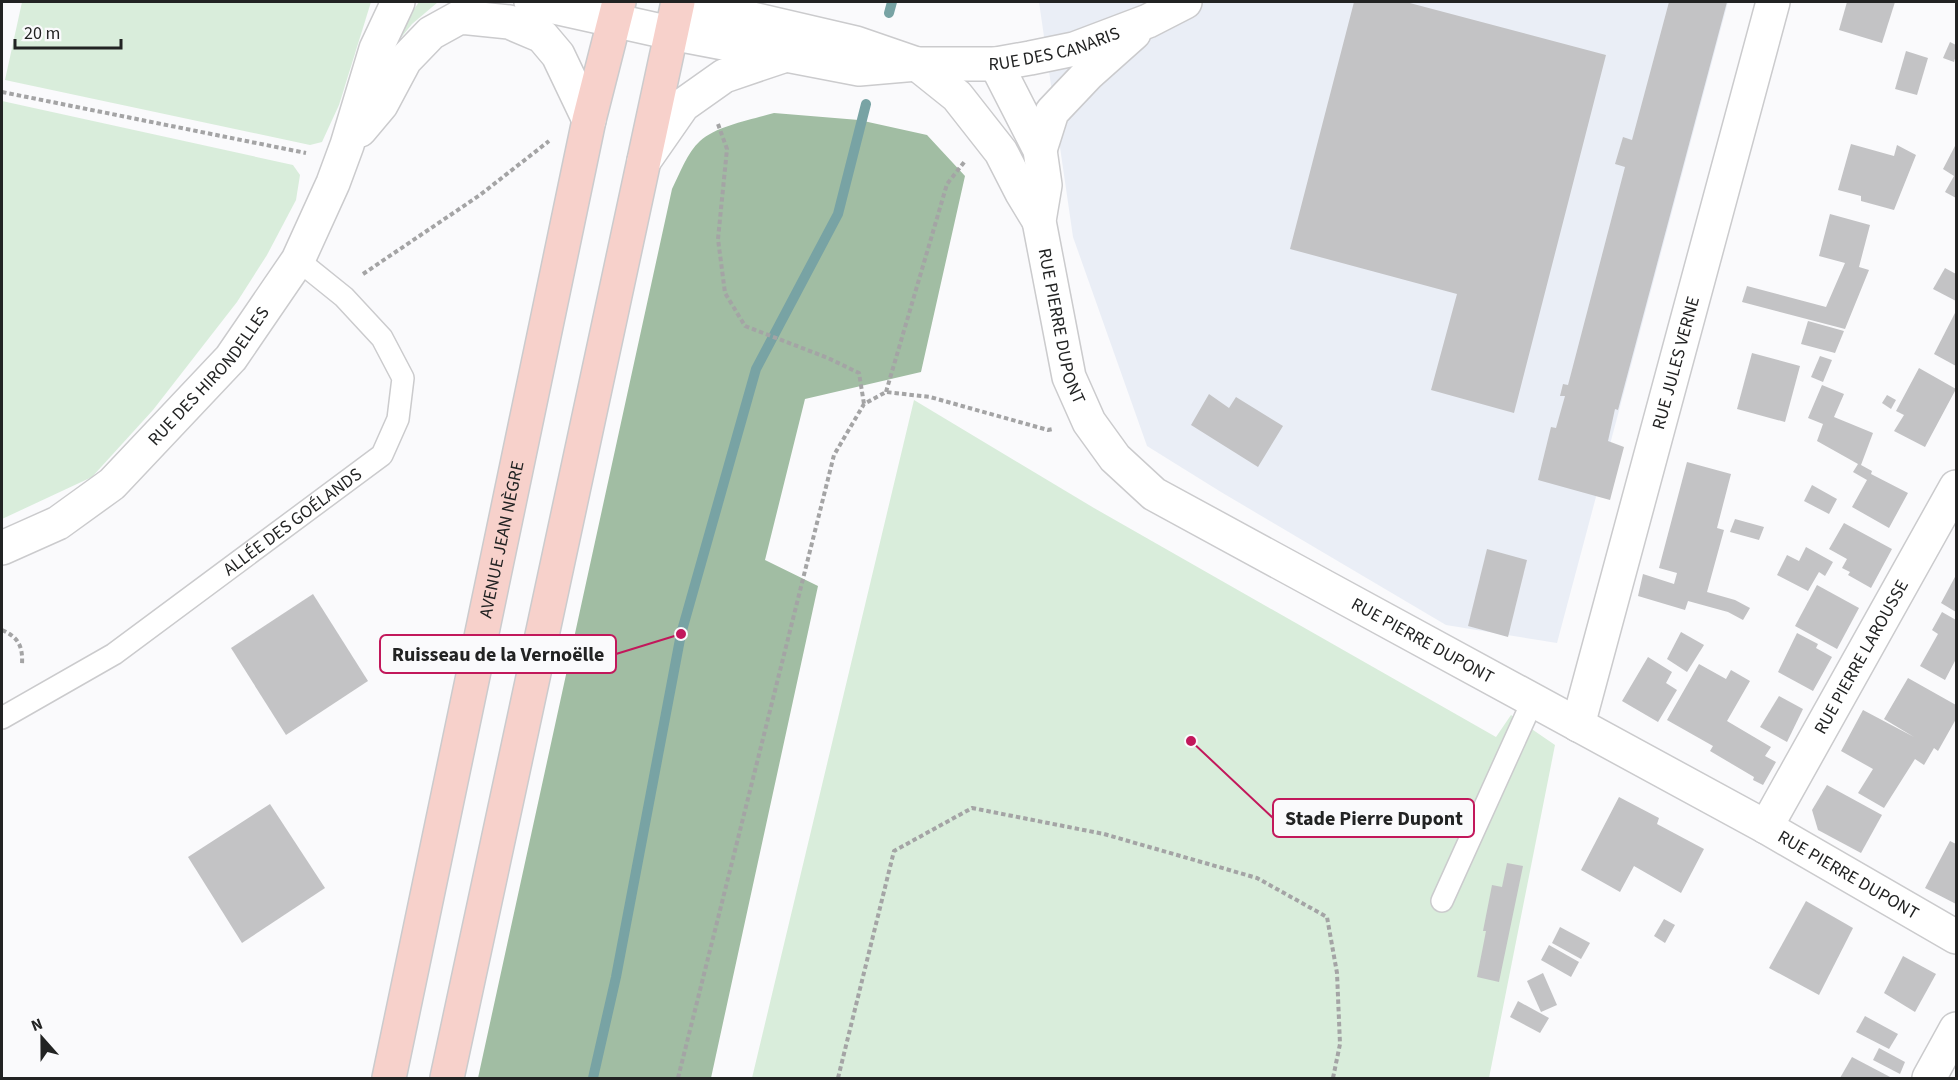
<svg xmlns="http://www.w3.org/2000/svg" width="1958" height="1080" font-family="'Source Sans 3',sans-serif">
<rect width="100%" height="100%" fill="#fafafc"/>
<polygon fill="#eaeef6" points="1039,2 1728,2 1557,643 1446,625 1221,492 1147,446 1073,237"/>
<g fill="#d9eddb">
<polygon points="22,2 371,2 339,105 322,142 310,145 5,80"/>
<polygon points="419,2 438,2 412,24 395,45 394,38"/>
<polygon points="2,101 293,165 300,175 296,200 267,255 237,302 153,410 92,477 2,519"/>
<polygon points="914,400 1094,508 1496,737 1511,715 1555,745 1489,1078 752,1078"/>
</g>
<path fill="#a1bda3" d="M774,113L859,120L927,135L965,176L921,372L805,399L765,560L818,586L711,1078H478L672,189C680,173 687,153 700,141C716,126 753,119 774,113Z"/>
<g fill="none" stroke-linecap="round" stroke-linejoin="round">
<g stroke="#78a3a4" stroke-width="10">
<polyline points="889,13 892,2"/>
<polyline points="593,1078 616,977 681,634 756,369 838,214 866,104"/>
</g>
</g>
<g fill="#c3c3c5">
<polygon points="1354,2 1406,2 1606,55 1514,413 1431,390 1457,294 1290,249"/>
<polygon points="1669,2 1727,2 1618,410 1615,409 1608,441 1624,447 1610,500 1538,480 1551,427 1556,428 1565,396 1560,396 1563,384 1568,385 1625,167 1615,164 1623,137 1632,140"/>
<polygon points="1847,2 1895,2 1882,43 1839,30"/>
<polygon points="1950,42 1956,45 1956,55 1954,62 1943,58"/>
<polygon points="1906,51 1928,58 1917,95 1895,89"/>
<polygon points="1851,144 1894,156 1897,145 1916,155 1894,210 1861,201 1861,196 1838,190"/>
<polygon points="1956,144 1956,198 1945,192 1954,176 1943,169"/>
<polygon points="1830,214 1870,225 1859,267 1869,270 1845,329 1742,302 1747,286 1826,307 1845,263 1819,256"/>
<polygon points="1945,268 1956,274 1956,301 1933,289"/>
<polygon points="1956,311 1956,366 1934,354"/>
<polygon points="1808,321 1844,331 1835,353 1801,344"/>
<polygon points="1752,353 1800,366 1785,422 1737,409"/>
<polygon points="1820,356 1832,360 1823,382 1811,377"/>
<polygon points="1919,368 1956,389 1925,447 1894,431 1904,415 1896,411"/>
<polygon points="1822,385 1844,394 1834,417 1873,433 1861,465 1872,471 1871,474 1908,493 1889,528 1852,507 1867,480 1853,472 1858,464 1817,441 1823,424 1808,418"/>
<polygon points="1209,394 1229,408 1236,397 1283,426 1258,467 1191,425"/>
<polygon points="1887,395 1896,400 1891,409 1882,403"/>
<polygon points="1687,462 1731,474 1717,528 1724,530 1707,592 1735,600 1750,608 1743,620 1728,612 1688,601 1685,610 1638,596 1643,574 1674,584 1677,573 1659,568"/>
<polygon points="1812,485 1837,499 1829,514 1804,501"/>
<polygon points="1735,519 1764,527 1759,540 1730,532"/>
<polygon points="1844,523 1892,549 1871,588 1848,575 1850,572 1842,568 1847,559 1829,549"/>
<polygon points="1806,547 1833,562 1825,576 1819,572 1808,591 1777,575 1787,555 1799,561"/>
<polygon points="1487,549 1527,560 1508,637 1468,626"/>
<polygon points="1956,575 1956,612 1941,603"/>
<polygon points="1817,585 1859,608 1837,649 1795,626"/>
<polygon points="313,594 368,681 286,735 231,648"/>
<polygon points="1942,612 1956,620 1956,659 1945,680 1920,666 1938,634 1932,630"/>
<polygon points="1681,632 1704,645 1687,672 1667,659"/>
<polygon points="1797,633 1818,644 1816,648 1832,657 1813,691 1778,672"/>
<polygon points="1648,657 1672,672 1666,683 1677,690 1658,722 1622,701"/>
<polygon points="1699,664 1726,679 1731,670 1750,681 1727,721 1771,747 1765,756 1776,762 1763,785 1753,780 1754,777 1710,751 1713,746 1667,720"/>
<polygon points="1908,678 1956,705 1956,719 1938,751 1934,748 1924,765 1915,759 1884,808 1858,793 1873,769 1841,751 1863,710 1914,737 1884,719"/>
<polygon points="1779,696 1803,709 1787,742 1760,727"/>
<polygon points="1827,785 1882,815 1861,853 1818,830 1812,810"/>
<polygon points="1619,797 1659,818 1657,824 1704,849 1681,893 1634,866 1620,892 1581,870"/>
<polygon points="270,804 325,888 242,943 188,857"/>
<polygon points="1950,841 1956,844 1956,904 1925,888"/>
<polygon points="1507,863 1523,866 1499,982 1477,977 1486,931 1483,931 1492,885 1502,887"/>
<polygon points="1806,901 1853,928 1819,995 1769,968"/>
<polygon points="1664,919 1675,925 1665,943 1654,936"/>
<polygon points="1560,927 1590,943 1581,959 1552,943"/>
<polygon points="1549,945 1579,962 1571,977 1541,960"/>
<polygon points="1903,956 1936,974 1915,1012 1884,993"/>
<polygon points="1543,973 1557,1005 1541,1012 1527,981"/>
<polygon points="1518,1001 1549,1018 1540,1033 1510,1017"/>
<polygon points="1865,1016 1898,1034 1889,1049 1856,1032"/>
<polygon points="1879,1048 1905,1062 1900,1074 1873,1060"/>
<polygon points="1852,1057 1892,1078 1840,1078"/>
</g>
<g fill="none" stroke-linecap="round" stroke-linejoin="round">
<defs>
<g id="service">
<path id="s1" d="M2,718L114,654L382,455L398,419L403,378L382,338L344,297L298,260"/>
<polyline points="1442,901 1533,700"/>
</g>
<g id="minor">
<path id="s2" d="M531,2L671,33L859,69L917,64H996L1030,58L1074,49L1148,21L1185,2"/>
<polyline points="679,2 856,43 917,64 957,96 1001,152 1022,193 1039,221"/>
<path id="s3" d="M996,64L1040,150L1045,185L1039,221L1069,377L1089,422L1115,458L1154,494L1766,827L1956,937"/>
<polyline points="360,130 381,105 405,60 431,33 460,17 509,22 542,36 558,55 589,120"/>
<polyline points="1040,150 1052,112 1088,74 1134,33"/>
<polyline points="644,161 683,105 724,76 783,56"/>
<path id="s4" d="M2,548L58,523L112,484L231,358L298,260L333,183L347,145L376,49L398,2"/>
<path id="s5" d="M1578,725L1773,2"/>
<path id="s6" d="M1766,827L1956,487"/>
<polyline points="1929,1078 1956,1029"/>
</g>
<g id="secondary">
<path id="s7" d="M389,1078L589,120L619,2"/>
<polyline points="447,1078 678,2"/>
</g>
</defs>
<use href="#service" stroke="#cbcbcd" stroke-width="24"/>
<use href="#minor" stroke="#cbcbcd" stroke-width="36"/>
<use href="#secondary" stroke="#cbcbcd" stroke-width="36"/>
<g stroke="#a4a4a5" stroke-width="4" stroke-dasharray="4.5 3" stroke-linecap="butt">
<polyline points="2,92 306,153"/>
<polyline points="718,124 727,149 718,239 725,293 745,326 828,358 859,373 864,404"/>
<polyline points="363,274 480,195 549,141"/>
<polyline points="886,392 947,184 965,161"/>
<path d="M2,630C18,637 23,646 22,664"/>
<polyline points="678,1078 834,455 864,404 886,392 930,397 1048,430 1053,429"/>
<polyline points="838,1078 894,851 972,808 1104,834 1257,878 1327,917 1337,973 1340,1044 1333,1078"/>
</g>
<use href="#service" stroke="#fff" stroke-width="21"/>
<use href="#minor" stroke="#fff" stroke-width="33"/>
<use href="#secondary" stroke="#f7d1cb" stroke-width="33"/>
</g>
<g text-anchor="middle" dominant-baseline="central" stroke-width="6" stroke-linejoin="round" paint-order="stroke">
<g font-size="18" fill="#222323" stroke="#fafafc">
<text stroke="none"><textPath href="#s2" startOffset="532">RUE DES CANARIS</textPath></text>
<text stroke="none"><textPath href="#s3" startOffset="276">RUE PIERRE DUPONT</textPath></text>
<text stroke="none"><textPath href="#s5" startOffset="375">RUE JULES VERNE</textPath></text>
<text stroke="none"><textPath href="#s4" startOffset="273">RUE DES HIRONDELLES</textPath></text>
<text stroke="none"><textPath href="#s1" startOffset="351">ALLÉE DES GOÉLANDS</textPath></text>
<text stroke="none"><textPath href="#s7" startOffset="550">AVENUE JEAN NÈGRE</textPath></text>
<text stroke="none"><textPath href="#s3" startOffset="780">RUE PIERRE DUPONT</textPath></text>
<text stroke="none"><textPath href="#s6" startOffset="195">RUE PIERRE LAROUSSE</textPath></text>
<text stroke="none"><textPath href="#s3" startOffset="1266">RUE PIERRE DUPONT</textPath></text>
</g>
</g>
<path fill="none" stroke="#c2185b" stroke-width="2" d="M681 634L616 654M1191 741L1273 818"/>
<g fill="#c2185b" stroke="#fafafc" stroke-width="2">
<circle cx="681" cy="634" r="6"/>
<circle cx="1191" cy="741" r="6"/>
</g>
<g fill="#fafafc" stroke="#c2185b" stroke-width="2">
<rect x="380" y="635" width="236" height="38" rx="6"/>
<rect x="1273" y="799" width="201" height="38" rx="6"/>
</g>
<g font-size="20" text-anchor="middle" font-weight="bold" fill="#222323">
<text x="498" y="661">Ruisseau de la Vernoëlle</text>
<text x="1374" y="825">Stade Pierre Dupont</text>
</g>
<rect width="1958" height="1080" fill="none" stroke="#222323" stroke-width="6"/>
<g transform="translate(42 1038) rotate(339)" stroke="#fafafc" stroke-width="4.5" paint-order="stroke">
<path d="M0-4.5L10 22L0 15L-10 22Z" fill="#222323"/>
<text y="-9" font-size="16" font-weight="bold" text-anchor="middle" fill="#222323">N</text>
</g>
<path d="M15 39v9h106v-9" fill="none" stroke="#222323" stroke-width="3"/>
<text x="24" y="39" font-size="18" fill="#222323" stroke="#fafafc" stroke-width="4.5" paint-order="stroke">20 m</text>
</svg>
